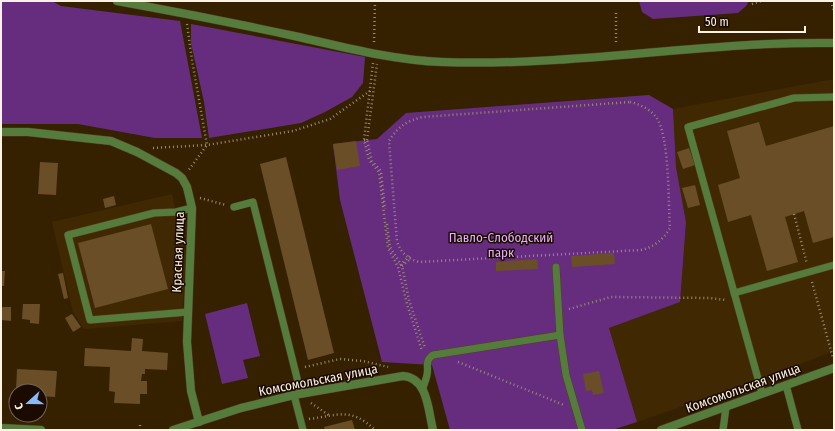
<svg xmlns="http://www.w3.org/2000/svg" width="835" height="431" font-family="'Fira Sans Condensed',sans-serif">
<rect width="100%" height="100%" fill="#352100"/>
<g fill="#402902">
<polygon points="834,79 834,351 758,380 637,422 609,328 680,302 686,222 676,167 673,109"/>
<polygon points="172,194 186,256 182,321 84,329 73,312 52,222"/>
</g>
<g fill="#662d7e">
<polygon points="1,1 52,1 61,6 180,21 202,138 155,138 78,124 1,124"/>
<polygon points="639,1 749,1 746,6 738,13 653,19 642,12"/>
<polygon points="191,24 365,57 363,83 352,97 325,112 301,123 209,138 204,102 191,43"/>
<polygon points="649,95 673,109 676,167 686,222 680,302 609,328 637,422 612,430 450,430 432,365 382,362 340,200 333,144 377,139 406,113"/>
<polygon points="247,303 260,356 243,360 248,378 222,384 205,314"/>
</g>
<g fill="#6a4e27">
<polygon points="759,122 766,146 834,126 834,237 813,243 804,211 785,217 798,262 767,271 751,215 728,222 718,185 740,178 727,131"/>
<polygon points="356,141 360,166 337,170 333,144"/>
<polygon points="689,148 695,165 683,169 677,152"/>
<polygon points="286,157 334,353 308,360 260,164"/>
<polygon points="40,162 58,163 56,195 38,194"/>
<polygon points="695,185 700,205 688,208 682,188"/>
<polygon points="114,196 116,205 105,208 103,199"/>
<polygon points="151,224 168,289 95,308 78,243"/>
<polygon points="614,253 615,264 572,267 571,256"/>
<polygon points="537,259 538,269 496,271 496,262"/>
<polygon points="1,271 5,271 4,286 1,286"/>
<polygon points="63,273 68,298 64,299 58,274"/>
<polygon points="23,304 40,304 39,324 30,323 30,320 22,319"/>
<polygon points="1,307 11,307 11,321 1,320"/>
<polygon points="72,314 81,327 73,332 65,318"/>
<polygon points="132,338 143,339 142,351 168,353 167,370 145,369 145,374 142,374 141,381 147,381 147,394 140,394 140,404 114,403 115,392 109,391 110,367 84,366 85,348 131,351"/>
<polygon points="17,369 57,371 55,397 40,396 40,391 16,391"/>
<polygon points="599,371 604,393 593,395 592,390 586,391 583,374"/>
<polygon points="352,420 355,430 325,430 324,427"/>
</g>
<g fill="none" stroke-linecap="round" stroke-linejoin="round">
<defs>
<g id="lane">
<polyline points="234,207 253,202 301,394"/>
<polyline points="556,267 560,335 566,375 582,430"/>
<polyline points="734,293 834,265"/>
<polyline points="188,312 90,320 68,235 154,213 176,212 192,208"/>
<polyline points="786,385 798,430"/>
<path d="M423,388C424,384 426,380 427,375C429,367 424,361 433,355L560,335"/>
<polyline points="762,393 688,127 794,98 834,97"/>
<polyline points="294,395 303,430"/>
<polyline points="723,430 726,407"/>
</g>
<g id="street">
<path d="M117,1C178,12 239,24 299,37C347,48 393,60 442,62C573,67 703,41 834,43"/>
<polyline points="1,132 28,132 111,141 137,152 176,173 182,178 187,187 192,208 187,342 191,391 199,422"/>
<polyline points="1,428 41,430"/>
<path d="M173,430L241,408L294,395L403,376C428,378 428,410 433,430"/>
<polyline points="661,430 834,368"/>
</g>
</defs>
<use href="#lane" stroke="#513e20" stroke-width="8"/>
<use href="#street" stroke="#513e20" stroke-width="9"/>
<g stroke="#9a8b75" stroke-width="2.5" stroke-dasharray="1 3" stroke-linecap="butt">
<polyline points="831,1 834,11"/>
<polyline points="752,4 761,1"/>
<polyline points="616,13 616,45"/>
<polyline points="187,24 192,60 207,145 188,171"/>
<polyline points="374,42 375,1"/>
<polyline points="373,63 364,140 369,160 379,172 388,248 398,267 407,304 422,351"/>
<path d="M630,102C639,104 650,109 656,117C670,136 668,203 670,228C663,240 654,247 641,250L419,262C407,258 402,254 397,242L389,141C398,126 407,121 423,117Z"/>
<polyline points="364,140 367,140 372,161 381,171 385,209"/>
<polyline points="367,140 377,64"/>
<polyline points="153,148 207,145 293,131 330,119 370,91"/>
<polyline points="200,198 226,205"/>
<polyline points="794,214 807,264"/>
<polyline points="387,224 390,247 402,266 409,300 425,348"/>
<polyline points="400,265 411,255"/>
<polyline points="402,266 409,260"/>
<polyline points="812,282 833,358"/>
<polyline points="569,309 611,297 710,298 726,300"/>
<polyline points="458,362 564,405"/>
<polyline points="305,367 340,359 363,361 388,367"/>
<polyline points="311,403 330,416"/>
<path d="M309,419C339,415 351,407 375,430"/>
<polyline points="140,430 140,422"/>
</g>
<use href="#lane" stroke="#557c3c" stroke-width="7"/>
<use href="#street" stroke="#557c3c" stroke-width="8"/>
</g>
<g text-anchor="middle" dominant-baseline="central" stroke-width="3" stroke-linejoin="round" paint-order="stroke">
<g font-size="13" fill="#e5b0fd" stroke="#1a0a00">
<text x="501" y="237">Павло-Слободский<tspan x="501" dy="15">парк</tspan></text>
</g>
<g font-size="13" fill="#fbf2e6" stroke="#1a0a00">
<text transform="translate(178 252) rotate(-88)">Красная улица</text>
<text transform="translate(318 380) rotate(-11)">Комсомольская улица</text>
<text transform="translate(743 388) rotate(-20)">Комсомольская улица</text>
</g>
</g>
<rect width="835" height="431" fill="none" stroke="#fbf2e6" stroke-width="4"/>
<g transform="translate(28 403) rotate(249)"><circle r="19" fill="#1a0a00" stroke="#74675c"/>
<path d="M0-3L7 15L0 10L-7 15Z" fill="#87bbfb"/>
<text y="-6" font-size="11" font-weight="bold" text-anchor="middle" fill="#fbf2e6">С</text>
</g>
<path d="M699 26v6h106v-6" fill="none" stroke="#fbf2e6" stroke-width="2"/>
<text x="705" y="26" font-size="12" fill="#fbf2e6" stroke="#1a0a00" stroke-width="3" paint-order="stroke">50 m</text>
</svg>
